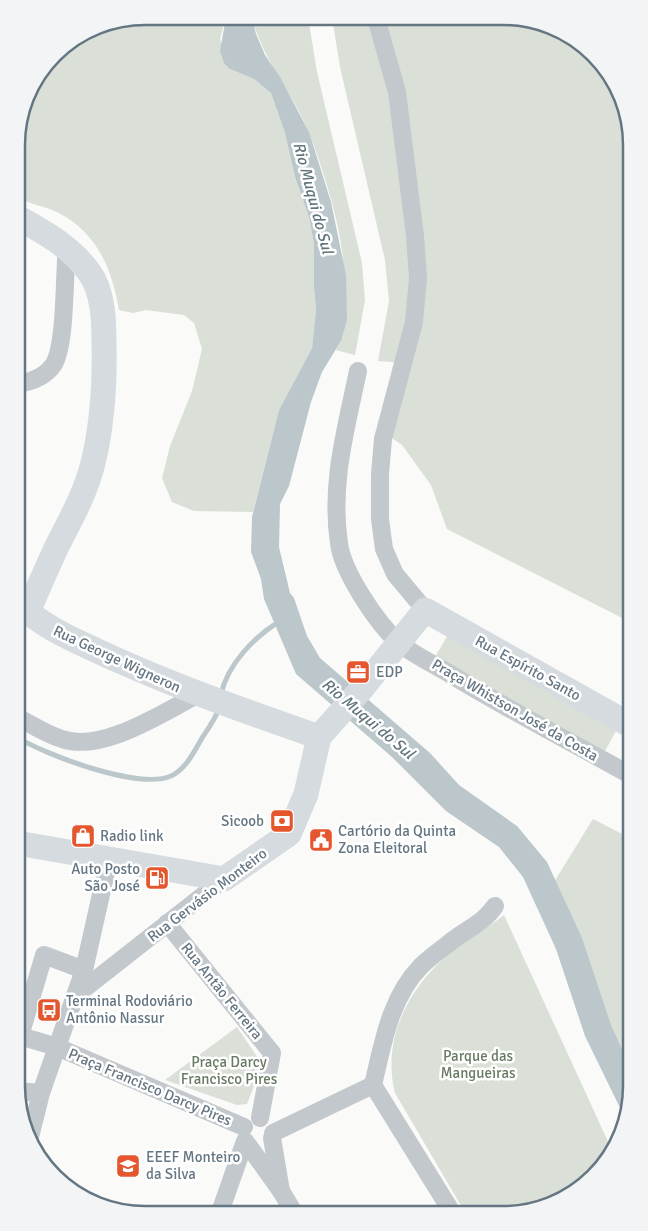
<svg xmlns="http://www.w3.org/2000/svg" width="648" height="1231" font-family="Signika,sans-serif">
<rect width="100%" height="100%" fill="#fafaf8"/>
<g fill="#dadfd7">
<path d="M145,16L226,17L220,39L230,69L254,79L271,93L285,133L295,177L309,217L314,244V288L316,310L312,348L279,410L253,512L194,511L172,502L162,478L170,446L192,391L202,349L194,323L184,315L146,310L133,313L119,310C112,269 97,232 57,212C44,206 29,204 17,197V128L30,88L60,48L96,26Z"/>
<path d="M252,17H308L317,72L362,263L365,300L355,355L336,350L341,341C342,315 345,287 343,261C341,225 322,166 309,133C293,92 262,60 252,17Z"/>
<polygon points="332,17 528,19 588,48 625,104 632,145 632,623 447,529 431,485 402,445 382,431 404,363 378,361 389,301 385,260 340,67"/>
<polygon points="449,633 617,729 604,753 435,657"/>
<polygon points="593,819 632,839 631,1066 546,895"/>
<path d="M504,915L611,1148L605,1165L544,1208L463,1209L395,1093C381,1038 410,984 454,950C470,938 488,928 504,915Z"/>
<polygon points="237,1027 260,1061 258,1076 247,1104 237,1105 165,1080"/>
</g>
<polygon fill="#bbc7cb" points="226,17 252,17 256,34 265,55 280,77 309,132 331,202 346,275 347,320 341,341 322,372 311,402 289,486 280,504 279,547 290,593 294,598 307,636 320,658 430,753 459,785 517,826 547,862 582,938 611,1025 631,1068 631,1095 624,1116 585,1036 556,949 523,877 499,847 446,811 392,757 296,674 264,599 261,579 251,552 252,517 279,410 312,348 316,310 314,288 314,244 309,217 295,177 285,133 271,93 254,79 230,69 224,63 220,51"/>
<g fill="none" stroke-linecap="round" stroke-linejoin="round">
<g stroke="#bbc7cb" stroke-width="5">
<path d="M221,694C228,664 254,637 280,621"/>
<path d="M17,737C45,755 139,790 171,776C186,769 194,752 202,738C208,729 216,718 219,708"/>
</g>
<g stroke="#c3c8cc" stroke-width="18">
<polyline points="376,18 397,92 415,236 418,278 414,322 383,439 380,474 380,519 384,549 395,574 425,610"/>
<path d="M358,371C346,429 330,484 339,543C342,571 377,623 398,642C413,655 434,664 450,674C509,710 571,742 632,776"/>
<path d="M17,384C31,382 46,376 54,364C66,343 64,275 67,247"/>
<path d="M17,717C31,724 46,734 62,739C102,753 162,713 197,695"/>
<polyline points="167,923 272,1053 260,1118"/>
<polyline points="84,970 44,955 20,1036 57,1047 244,1127"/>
<polyline points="75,996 224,879"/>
<path d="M373,1085C383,1043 390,998 421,966C429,958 439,951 448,944C463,931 484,923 495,906"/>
<polyline points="17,1091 41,1093"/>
<polyline points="273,1133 373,1085 450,1209"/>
<polyline points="30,1137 41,1093 84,970 109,859"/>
<polyline points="248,1145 281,1191 272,1138"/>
<polyline points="281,1191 293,1211"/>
<polyline points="220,1212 245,1141"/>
</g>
<g stroke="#d6dbdf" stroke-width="25">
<path d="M17,217C45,233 70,246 89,272C103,291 104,319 104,342C105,383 103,422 93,463C86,492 71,519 57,546C47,568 37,590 28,612C54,633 85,645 115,659C182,689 250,713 319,737"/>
<polyline points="17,843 224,879 289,834 306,794 319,737 364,686 425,610 632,726"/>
</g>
</g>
<defs>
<symbol id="office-square" viewBox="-11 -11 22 22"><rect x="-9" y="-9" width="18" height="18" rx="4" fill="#e4572e" stroke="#fff"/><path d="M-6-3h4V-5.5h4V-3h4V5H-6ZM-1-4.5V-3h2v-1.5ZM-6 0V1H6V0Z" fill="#fff"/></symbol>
<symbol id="bank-square" viewBox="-11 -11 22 22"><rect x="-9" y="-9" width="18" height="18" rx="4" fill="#e4572e" stroke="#fff"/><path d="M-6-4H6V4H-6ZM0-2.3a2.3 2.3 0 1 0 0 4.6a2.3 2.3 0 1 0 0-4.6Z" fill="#fff"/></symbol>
<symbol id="shop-square" viewBox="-11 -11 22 22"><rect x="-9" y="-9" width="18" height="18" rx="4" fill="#e4572e" stroke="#fff"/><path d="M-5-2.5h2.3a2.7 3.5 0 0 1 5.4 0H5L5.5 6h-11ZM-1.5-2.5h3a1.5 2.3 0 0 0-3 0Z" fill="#fff"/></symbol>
<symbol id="civic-square" viewBox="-11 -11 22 22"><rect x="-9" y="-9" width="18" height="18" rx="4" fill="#e4572e" stroke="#fff"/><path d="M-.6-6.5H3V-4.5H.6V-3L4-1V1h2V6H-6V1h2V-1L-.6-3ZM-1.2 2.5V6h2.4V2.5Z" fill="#fff"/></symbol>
<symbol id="fuel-square" viewBox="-11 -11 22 22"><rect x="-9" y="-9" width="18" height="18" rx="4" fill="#e4572e" stroke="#fff"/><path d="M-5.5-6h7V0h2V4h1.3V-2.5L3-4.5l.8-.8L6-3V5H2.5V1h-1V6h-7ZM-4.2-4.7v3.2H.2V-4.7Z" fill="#fff"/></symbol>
<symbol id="bus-square" viewBox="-11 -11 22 22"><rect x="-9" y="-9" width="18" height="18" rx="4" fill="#e4572e" stroke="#fff"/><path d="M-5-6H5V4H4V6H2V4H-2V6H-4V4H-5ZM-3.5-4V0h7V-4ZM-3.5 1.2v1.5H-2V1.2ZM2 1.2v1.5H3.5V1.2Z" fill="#fff"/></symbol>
<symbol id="school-square" viewBox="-11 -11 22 22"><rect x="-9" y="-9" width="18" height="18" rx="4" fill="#e4572e" stroke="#fff"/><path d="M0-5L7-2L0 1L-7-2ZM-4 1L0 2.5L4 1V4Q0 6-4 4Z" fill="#fff"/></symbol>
</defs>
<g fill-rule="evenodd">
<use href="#office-square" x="344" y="658" width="28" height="28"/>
<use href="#bank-square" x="268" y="807" width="28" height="28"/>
<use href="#shop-square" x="69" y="822" width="28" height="28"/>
<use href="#civic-square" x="307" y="826" width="28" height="28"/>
<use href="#fuel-square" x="143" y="864" width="28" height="28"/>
<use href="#bus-square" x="35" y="996" width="28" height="28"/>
<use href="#school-square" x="114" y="1152" width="28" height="28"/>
</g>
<g text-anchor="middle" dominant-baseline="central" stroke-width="5" stroke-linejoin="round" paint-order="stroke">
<g font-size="15" fill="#657683" stroke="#fff">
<text transform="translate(117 659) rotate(25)">Rua George Wigneron</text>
<text transform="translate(528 668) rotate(29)">Rua Espírito Santo</text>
<text transform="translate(515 710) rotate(30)">Praça Whistson José da Costa</text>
<text transform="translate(207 895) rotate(-37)">Rua Gervásio Monteiro</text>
<text transform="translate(222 991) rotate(51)">Rua Antão Ferreira</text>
<text transform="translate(150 1087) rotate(23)">Praça Francisco Darcy Pires</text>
</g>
<g font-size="15" fill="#657683" stroke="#fff" text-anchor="start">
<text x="376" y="672">EDP</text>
<text x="264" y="821" text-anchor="end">Sicoob</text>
<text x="338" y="831">Cartório da Quinta<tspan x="338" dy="17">Zona Eleitoral</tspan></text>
<text x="100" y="836">Radio link</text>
<text x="140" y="869" text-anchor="end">Auto Posto<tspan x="140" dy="17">São José</tspan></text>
<text x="66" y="1001">Terminal Rodoviário<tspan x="66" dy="17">Antônio Nassur</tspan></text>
<text x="146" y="1157">EEEF Monteiro<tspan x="146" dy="17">da Silva</tspan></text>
</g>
<g font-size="15" fill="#687a64" stroke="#fff">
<text x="478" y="1056">Parque das<tspan x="478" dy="17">Mangueiras</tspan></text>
<text x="229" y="1062">Praça Darcy<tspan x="229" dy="17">Francisco Pires</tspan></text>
</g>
<g font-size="16" font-style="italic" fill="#60757c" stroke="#fff">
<text transform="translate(313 198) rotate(75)">Rio Muqui do Sul</text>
<text transform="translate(368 719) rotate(40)">Rio Muqui do Sul</text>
</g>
</g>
<path d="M0 0H648V1231H0ZM145 25H503A120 120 0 0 1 623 145V1086A120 120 0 0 1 503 1206H145A120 120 0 0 1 25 1086V145A120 120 0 0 1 145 25Z" fill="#f3f4f5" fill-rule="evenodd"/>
<path fill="none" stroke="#657683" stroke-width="2.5" d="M145 25H503A120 120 0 0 1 623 145V1086A120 120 0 0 1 503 1206H145A120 120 0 0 1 25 1086V145A120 120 0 0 1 145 25Z"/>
</svg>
